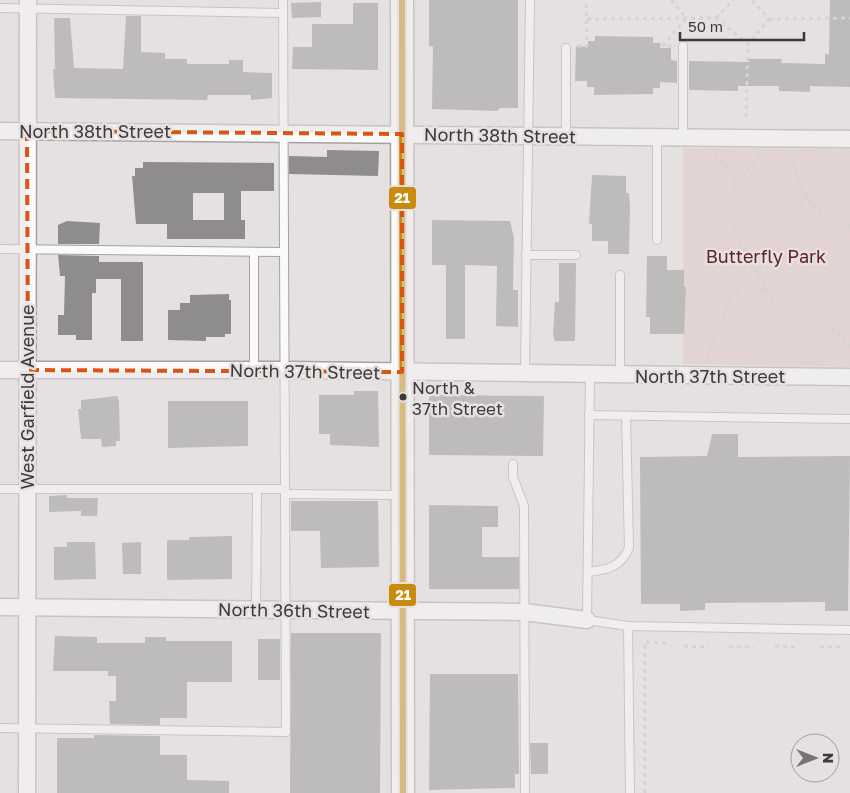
<svg xmlns="http://www.w3.org/2000/svg" width="850" height="793" font-family="'Golos Text',sans-serif">
<rect width="100%" height="100%" fill="#e6e1e1"/>
<polygon fill="#dec4c2" points="683,148 850,149 850,367 683,364"/>
<g fill="#8f8c8c" fill-rule="evenodd">
<polygon points="429,0 518,0 518,108 500,108 497,111 432,109 433,47 429,46"/>
<polygon points="830,0 850,0 850,87 810,86 810,92 779,91 779,86 738,86 738,91 689,90 689,61 749,62 749,59 782,59 781,63 825,64 825,54 829,54"/>
<polygon points="321,2 321,17 292,18 291,3"/>
<polygon points="353,3 378,3 378,70 292,69 293,47 312,47 312,24 353,24"/>
<polygon points="126,16 141,16 141,52 165,53 165,59 187,59 187,64 229,64 229,60 243,60 243,72 272,73 272,98 251,100 251,95 208,95 207,100 55,98 53,69 55,69 54,18 70,18 74,68 123,69"/>
<polygon points="595,36 653,37 653,43 661,43 660,48 671,48 671,60 677,61 677,83 660,82 660,88 653,88 653,94 594,95 594,87 587,87 587,81 575,81 576,46 588,47 588,41 595,41"/>
<polygon points="327,150 379,151 378,176 289,174 289,156 327,157"/>
<path d="M143,162L274,163V191H241V220H245V239H167V224H136L132,176H135V168H143ZM193,193H224V220H193Z"/>
<polygon points="592,175 626,176 626,193 629,193 630,207 629,254 608,254 608,241 592,241 592,224 589,224"/>
<polygon points="432,220 510,221 514,238 513,290 518,290 518,327 496,326 497,266 465,265 465,339 446,339 446,265 432,265"/>
<polygon points="67,221 100,223 99,244 58,244 58,225"/>
<polygon points="58,255 99,256 99,262 143,262 143,341 121,341 121,279 96,279 96,293 92,293 92,340 76,340 76,335 58,335 58,315 64,315 65,276 60,276"/>
<polygon points="647,256 667,256 667,270 684,270 684,287 686,287 684,334 650,334 650,317 646,317"/>
<polygon points="559,263 576,263 575,341 555,341 553,335 555,302 559,302"/>
<polygon points="229,294 229,300 231,300 231,334 225,334 225,337 206,337 206,341 168,340 168,310 180,310 180,303 190,303 190,295"/>
<polygon points="354,391 378,391 379,447 330,445 330,434 319,434 319,395 354,395"/>
<polygon points="429,395 544,396 543,456 429,455"/>
<polygon points="117,396 119,401 120,441 116,441 116,446 102,447 101,439 81,439 78,409 81,409 81,400"/>
<polygon points="168,401 248,401 248,446 168,448"/>
<polygon points="712,434 738,434 738,457 850,456 848,611 825,611 825,602 705,603 705,610 680,611 680,604 641,604 640,457 707,456"/>
<polygon points="67,495 67,498 98,498 97,516 81,516 81,511 49,512 49,496"/>
<polygon points="291,501 378,501 379,567 321,568 320,531 291,531"/>
<polygon points="429,505 498,506 498,527 482,527 482,557 519,557 519,589 429,589"/>
<polygon points="232,536 232,579 167,580 167,540 189,540 189,537"/>
<polygon points="67,542 95,542 96,579 54,580 54,547 67,547"/>
<polygon points="141,542 141,574 123,574 122,543"/>
<polygon points="291,633 381,633 380,793 290,793"/>
<polygon points="55,636 97,637 97,643 145,643 145,637 166,637 166,641 232,641 232,682 187,682 187,718 160,718 160,725 110,724 109,701 116,701 116,676 108,676 108,671 53,671"/>
<rect x="258" y="639" width="22" height="41"/>
<polygon points="430,674 518,674 519,774 515,774 515,788 429,790"/>
<polygon points="94,735 160,736 160,755 187,755 187,780 229,781 229,793 57,793 57,738 94,738"/>
<polygon points="530,743 548,743 548,774 531,774"/>
</g>
<g fill="none" stroke-linecap="round" stroke-linejoin="round">
<defs>
<g id="lane">
<polyline points="0,8 283,13"/>
<polyline points="683,46 683,137"/>
<polyline points="566,48 566,136"/>
<polyline points="657,137 657,240"/>
<polyline points="0,249 284,252"/>
<polyline points="526,255 576,255"/>
<polyline points="620,275 620,375"/>
<polyline points="254,370 254,252"/>
<polyline points="525,373 530,0"/>
<polyline points="590,375 587,620 628,626 850,630"/>
<polyline points="589,415 850,419"/>
<polyline points="513,464 513,477 524,506 525,793"/>
<polyline points="0,489 285,489"/>
<polyline points="285,494 401,495"/>
<path d="M588,572C607,570 621,567 629,548L626,416"/>
<polyline points="256,610 257,491"/>
<polyline points="628,626 630,793"/>
<polyline points="0,728 286,732 283,0"/>
</g>
<g id="street">
<polyline points="0,131 850,139"/>
<polyline points="0,370 284,370 850,377"/>
<polyline points="0,607 524,612 587,620"/>
<polyline points="27,793 28,0"/>
</g>
<polyline id="secondary" points="402,0 403,793"/>
</defs>
<use href="#lane" stroke="#a5a1a1" stroke-width="10"/>
<use href="#street" stroke="#a5a1a1" stroke-width="19"/>
<use href="#secondary" stroke="#a5a1a1" stroke-width="25"/>
<g stroke="#c2c1c1" stroke-width="3" stroke-dasharray="4 4" stroke-linecap="butt">
<polyline points="671,0 686,18 663,46 673,46"/>
<polyline points="716,18 733,0"/>
<polyline points="587,19 716,18 748,44 769,19 752,0"/>
<polyline points="769,19 850,18"/>
<polyline points="577,46 587,46 586,0"/>
<polyline points="746,117 748,44"/>
<polyline points="714,154 726,167 736,184"/>
<path d="M760,155L736,184L733,198V218L736,236L779,312C805,333 834,316 850,347"/>
<path d="M792,155C797,187 814,222 850,226"/>
<polyline points="800,205 807,198"/>
<polyline points="839,234 840,224"/>
<polyline points="736,290 765,290"/>
<polyline points="707,355 744,269 744,251"/>
<polyline points="684,646 709,647"/>
<polyline points="775,646 799,647"/>
<polyline points="729,647 754,647"/>
<polyline points="820,647 843,647"/>
<polyline points="645,793 645,642 666,643"/>
</g>
<use href="#lane" stroke="#fbfafa" stroke-width="8"/>
<use href="#street" stroke="#fbfafa" stroke-width="16"/>
<use href="#secondary" stroke="#fbfafa" stroke-width="22"/>
<defs>
<polyline id="bus-1" points="402,0 403,793"/>
</defs>
<use href="#bus-1" stroke="#e7e0e0" stroke-width="10"/>
<use href="#bus-1" stroke="#c88b0e" stroke-width="6"/>
</g>
<path d="M0 0H850V793H0ZM27,131L402,134V372L28,370Z" fill="#e6e1e1" fill-opacity=".55" fill-rule="evenodd"/>
<path fill="none" stroke="#d75610" stroke-width="4" stroke-dasharray="10 6" stroke-linejoin="round" d="M27,131L402,134V372L28,370Z"/>
<circle fill="#3c3939" stroke="#e7e0e0" stroke-width="2" cx="403" cy="397" r="4.5"/>
<g text-anchor="middle" dominant-baseline="central" stroke-width="5" stroke-linejoin="round" paint-order="stroke">
<g font-size="17" fill="#3c3939" stroke="#e7e0e0" text-anchor="start">
<text x="412" y="387">North &amp;<tspan x="412" dy="21">37th Street</tspan></text>
</g>
<g font-size="18" fill="#3c3939" stroke="#e7e0e0">
<text x="95" y="131">North 38th Street</text>
<text transform="translate(500 135) rotate(1)">North 38th Street</text>
<text transform="translate(305 371) rotate(1)">North 37th Street</text>
<text x="710" y="376">North 37th Street</text>
<text transform="translate(27 397) rotate(-90)">West Garfield Avenue</text>
<text transform="translate(294 610) rotate(1)">North 36th Street</text>
</g>
<g font-size="18" fill="#5e2423" stroke="#e7e0e0">
<text x="766" y="256">Butterfly Park</text>
</g>
</g>
<g stroke="#e7e0e0" stroke-width="2">
<rect x="388" y="186" width="29" height="24" rx="5" fill="#c88b0e"/>
<rect x="388" y="583" width="29" height="24" rx="5" fill="#c88b0e"/>
</g>
<g font-size="14" text-anchor="middle" font-weight="bold" fill="#fff">
<text x="402" y="203">21</text>
<text x="403" y="600">21</text>
</g>
<g transform="translate(815 758) rotate(90)"><circle r="24" fill="#e7e0e0" stroke="#a39d9d"/>
<path d="M0-4L9 19L0 12L-9 19Z" fill="#787474"/>
<text y="-8" font-size="14" font-weight="bold" text-anchor="middle" fill="#3c3939">N</text>
</g>
<path d="M680 32v8h124v-8" fill="none" stroke="#3c3939" stroke-width="2.5"/>
<text x="688" y="32" font-size="15" fill="#3c3939" stroke="#e7e0e0" stroke-width="4" paint-order="stroke">50 m</text>
</svg>
